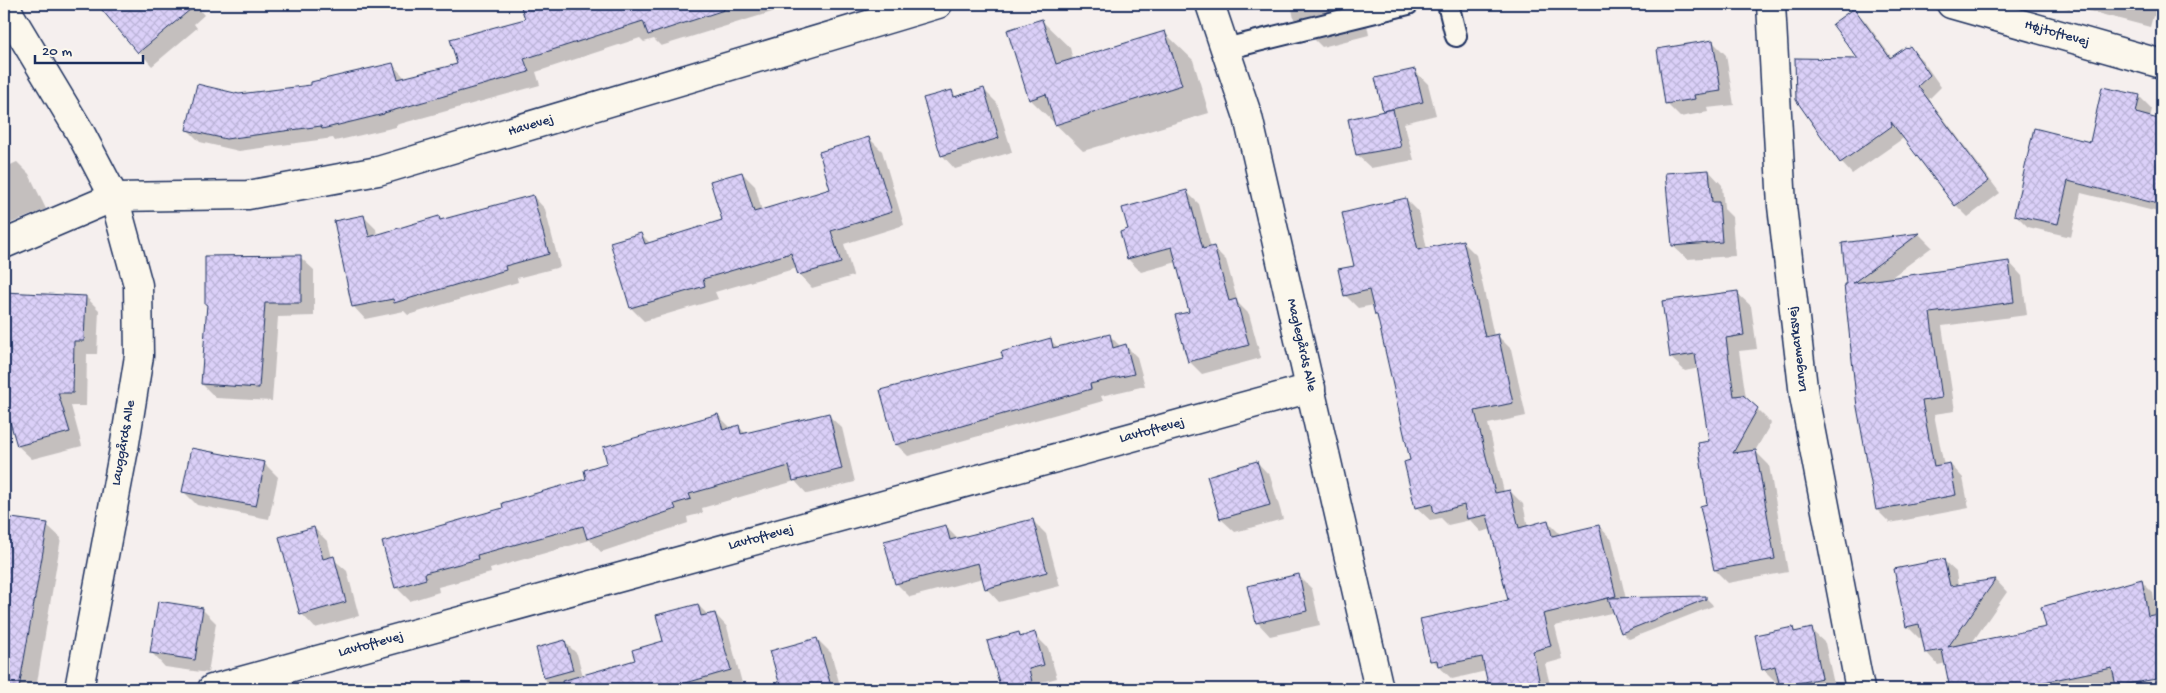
<svg xmlns="http://www.w3.org/2000/svg" width="2166" height="693" font-family="'Gochi Hand',sans-serif">
<defs>
<pattern id="building-cross-hatch" width="8" height="8" patternUnits="userSpaceOnUse" patternTransform="scale(1.25)"><rect width="8" height="8" fill="#dbd0f8"/><path d="M0 0l8 8M0 8l8-8" fill="none" stroke="#bbb3d7"/></pattern>
</defs>
<rect width="100%" height="100%" fill="#f5efee"/>
<filter id="ink" filterUnits="userSpaceOnUse"><feTurbulence type="fractalNoise" baseFrequency=".02" numOctaves="2"/><feDisplacementMap in="SourceGraphic" scale="10" xChannelSelector="R" yChannelSelector="G"/><feConvolveMatrix kernelMatrix="1 2 1 2 8 2 1 2 1" color-interpolation-filters="sRGB"/></filter>
<g filter="url(#ink)">
<g fill="#0003">
<polygon points="142,4 194,4 204,15 194,24 197,28 152,66 116,25"/>
<polygon points="522,4 798,4 661,46 654,39 644,42 640,38 536,72 540,85 396,125 396,127 335,141 333,138 239,151 200,142 188,130 239,95 313,86 392,64 405,78 459,65 527,19"/>
<polygon points="1291,4 1363,4 1369,35 1322,47 1294,19"/>
<polygon points="2053,4 2162,4 2162,19 2153,16 2150,27 2070,6 2070,9"/>
<polygon points="1854,10 1866,22 1892,58 1910,48 1922,60 1941,87 1929,99 2000,193 1968,217 1956,205 1905,137 1852,174 1841,162 1860,60"/>
<polygon points="1042,21 1070,48 1073,60 1165,33 1193,60 1209,113 1083,151 1030,99"/>
<polygon points="1713,42 1726,55 1734,105 1707,108 1708,112 1680,117 1666,103"/>
<polygon points="1415,71 1428,84 1436,115 1404,123 1414,160 1371,168 1357,155 1386,112 1384,110"/>
<polygon points="983,89 997,103 1012,152 955,169 942,155 952,92 957,97"/>
<polygon points="2140,97 2152,109 2150,118 2162,121 2162,213 2081,193 2071,237 2028,227 2015,214"/>
<polygon points="869,138 882,151 904,225 844,244 853,276 812,288 799,274 797,268 715,292 718,299 644,321 631,308 612,243 641,234 650,243 724,221 742,173 755,186 762,211 832,190"/>
<polygon points="17,162 29,174 46,209 4,226 4,168"/>
<polygon points="1709,171 1722,185 1724,209 1732,217 1735,256 1687,259 1673,246"/>
<polygon points="1186,191 1199,204 1211,248 1213,247 1226,260 1238,303 1249,314 1261,358 1202,374 1189,361 1191,312 1177,262 1141,272 1128,259 1121,233 1129,230"/>
<polygon points="533,196 545,209 560,267 517,278 518,282 408,315 404,311 365,319 353,306 363,216 376,229 377,236 439,218 442,221"/>
<polygon points="1406,199 1419,212 1427,249 1462,241 1476,255 1494,336 1498,336 1511,349 1526,416 1488,424 1504,492 1510,491 1523,504 1528,527 1548,522 1561,535 1599,526 1612,540 1626,599 1705,597 1712,604 1713,606 1629,639 1622,632 1615,612 1555,626 1563,659 1545,664 1551,689 1490,689 1486,671 1452,679 1432,660 1509,600 1492,529 1481,532 1470,520 1448,525 1441,518 1430,520 1416,507 1411,461 1378,317 1374,305 1358,308 1345,295 1355,267"/>
<polygon points="1919,234 1932,247 1889,279 2009,262 2022,276 2027,315 1942,326 1955,411 1934,414 1944,466 1950,464 1963,478 1969,508 1890,523 1877,510 1844,244"/>
<polygon points="300,257 314,270 314,316 278,317 272,401 216,398 202,384 208,305 206,303"/>
<polygon points="4,293 86,297 99,310 97,354 87,354 86,406 71,406 82,446 32,459 18,446 4,397"/>
<polygon points="1737,293 1751,306 1757,349 1739,351 1746,398 1771,423 1755,451 1769,465 1788,572 1728,583 1715,570 1709,505 1710,442 1699,368 1685,371 1671,358"/>
<polygon points="1109,335 1121,347 1125,345 1137,357 1145,386 1101,396 1103,401 908,456 896,444 1004,358 1050,340 1059,348"/>
<polygon points="718,415 732,429 739,427 746,434 828,415 842,428 855,482 807,494 795,481 702,508 703,513 687,517 688,523 601,552 590,540 490,569 491,573 438,587 439,592 410,601 396,587 505,509 588,480 609,464"/>
<polygon points="1257,462 1270,476 1283,519 1235,532 1221,519"/>
<polygon points="264,463 278,477 269,519 197,505 184,492"/>
<polygon points="4,519 47,525 61,538 36,689 4,689"/>
<polygon points="1032,520 1046,534 1060,586 999,602 986,588 983,578 910,597 896,583 946,526 959,539"/>
<polygon points="314,528 328,542 332,558 347,571 359,616 315,628 302,614"/>
<polygon points="1943,560 1956,572 1958,586 1996,580 2007,592 1971,644 2048,628 2141,581 2153,593 2157,615 2162,614 2162,675 2079,689 1951,689 1946,663 1938,665 1926,652 1923,637 1919,638 1907,626"/>
<polygon points="1298,575 1312,589 1320,625 1270,636 1257,622"/>
<polygon points="698,605 709,616 715,614 727,627 742,683 721,689 548,689 538,649 564,641 577,654 583,676 637,661 665,642"/>
<polygon points="202,609 216,623 208,673 165,667 152,653"/>
<polygon points="1793,628 1797,633 1811,630 1825,643 1835,689 1784,689 1780,682 1777,683 1763,669"/>
<polygon points="1019,634 1022,638 1034,634 1048,648 1057,678 1042,682 1044,689 1002,689 989,642"/>
<polygon points="817,639 831,653 841,689 782,689 772,652"/>
</g>
<g fill="url(#building-cross-hatch)" stroke="#1b2f5e">
<polygon points="97,4 197,4 138,53"/>
<polygon points="520,4 723,4 724,10 648,35 643,21 524,59 529,72 384,113 384,114 322,129 321,126 226,139 186,130 197,84 239,94 311,85 311,82 393,63 398,79 457,64 450,39 525,19"/>
<polygon points="1854,8 1890,58 1906,47 1907,48 1910,46 1930,75 1918,86 1989,181 1955,206 1891,122 1892,126 1840,163 1796,100 1795,58 1858,59 1832,24"/>
<polygon points="1042,19 1056,64 1165,31 1182,85 1055,125 1046,94 1029,100 1007,30"/>
<polygon points="1713,40 1721,91 1694,95 1695,99 1665,104 1657,49"/>
<polygon points="1415,69 1423,102 1383,111 1375,78"/>
<polygon points="2102,87 2140,95 2136,113 2162,120 2162,205 2068,181 2058,224 2014,215 2034,128 2090,142"/>
<polygon points="984,88 999,138 941,156 923,98 952,90 954,97"/>
<polygon points="1393,109 1401,147 1356,155 1348,119"/>
<polygon points="869,137 892,212 831,231 841,263 798,275 791,253 703,279 705,286 630,308 610,242 641,233 645,244 722,220 710,181 742,172 754,212 830,189 819,152"/>
<polygon points="1709,170 1712,202 1719,202 1722,242 1672,246 1665,173"/>
<polygon points="1187,190 1203,249 1214,246 1229,301 1236,299 1249,345 1188,362 1175,315 1189,312 1172,247 1127,259 1120,232 1128,229 1122,208"/>
<polygon points="533,195 549,254 505,266 506,270 394,303 393,299 352,307 334,221 364,215 369,237 439,216 440,220"/>
<polygon points="1406,198 1418,250 1463,240 1485,337 1498,334 1513,403 1475,411 1495,493 1510,490 1519,528 1548,520 1552,536 1599,525 1616,596 1543,614 1551,646 1533,651 1541,689 1489,689 1482,657 1438,666 1437,660 1430,661 1420,619 1508,600 1487,515 1467,519 1464,505 1434,513 1432,504 1415,508 1404,462 1410,460 1377,315 1375,315 1369,290 1344,296 1338,269 1354,266 1342,213"/>
<polygon points="1920,233 1853,283 2009,261 2014,302 1930,313 1942,398 1922,401 1934,466 1950,463 1956,495 1876,510 1857,407 1844,284 1846,284 1842,243"/>
<polygon points="301,255 301,303 265,303 259,388 201,384 207,304 205,304 205,256"/>
<polygon points="1738,291 1744,335 1726,338 1734,396 1743,395 1758,408 1733,453 1756,450 1775,559 1714,570 1700,506 1707,504 1698,443 1709,441 1695,354 1670,358 1662,301"/>
<polygon points="4,292 86,296 84,341 74,341 73,393 58,393 70,432 17,446 4,401"/>
<polygon points="1110,334 1113,348 1126,344 1134,374 1090,384 1091,389 895,445 880,390 1003,358 1001,352 1051,338 1053,348"/>
<polygon points="829,413 842,469 793,481 789,466 689,494 691,499 674,504 676,509 587,539 583,526 477,555 478,559 425,573 426,579 395,588 382,542 503,508 502,503 586,479 584,470 607,463 603,447 718,414 723,430 739,425 741,434"/>
<polygon points="191,448 265,462 256,506 182,492"/>
<polygon points="1257,461 1270,505 1220,519 1207,476"/>
<polygon points="4,517 48,523 19,688 4,686"/>
<polygon points="1033,519 1047,572 985,589 978,563 895,584 884,541 946,525 950,540"/>
<polygon points="314,527 323,559 334,556 346,602 300,615 279,537"/>
<polygon points="1944,559 1950,586 1996,579 1948,647 2046,627 2041,607 2142,579 2148,616 2162,613 2162,678 2116,686 2112,668 2010,689 1950,689 1942,650 1925,653 1919,624 1906,627 1894,569"/>
<polygon points="1299,574 1307,611 1256,623 1247,586"/>
<polygon points="1706,596 1706,599 1621,633 1608,598"/>
<polygon points="158,601 203,608 195,660 150,653"/>
<polygon points="698,604 701,616 715,613 731,670 665,689 563,689 562,681 635,660 632,650 663,641 656,615"/>
<polygon points="1793,627 1794,632 1812,628 1822,678 1780,687 1775,666 1762,670 1755,635"/>
<polygon points="1019,632 1020,637 1035,632 1044,665 1029,669 1032,682 1001,689 987,641"/>
<polygon points="817,638 832,689 781,689 770,651"/>
<polygon points="565,640 573,670 544,678 536,648"/>
</g>
<g fill="none" stroke-linecap="round" stroke-linejoin="round">
<defs>
<g id="lane">
<polyline points="1448,4 1456,36"/>
<polyline points="1225,49 1408,4"/>
</g>
<g id="street">
<polyline points="5,4 11,17 80,132 114,197 138,285 139,356 124,449 79,689"/>
<polyline points="1771,4 1782,206 1804,396 1860,689"/>
<polyline points="1951,4 2162,64"/>
<polyline points="4,244 114,197 248,195 378,171 938,4"/>
<polyline points="212,689 1311,388"/>
</g>
<polyline id="secondary" points="1210,4 1248,117 1379,689"/>
</defs>
<use href="#lane" stroke="#1b2f5e" stroke-width="24"/>
<use href="#street" stroke="#1b2f5e" stroke-width="31"/>
<use href="#secondary" stroke="#1b2f5e" stroke-width="31"/>
<use href="#lane" stroke="#fbf7ec" stroke-width="20"/>
<use href="#street" stroke="#fbf7ec" stroke-width="28"/>
<use href="#secondary" stroke="#fbf7ec" stroke-width="28"/>
</g>
</g>
<g text-anchor="middle" dominant-baseline="central" stroke-width="4.5" stroke-linejoin="round" paint-order="stroke">
<g font-size="14" fill="#1b2f5e" stroke="#fbf7ec">
<text transform="translate(2057 34) rotate(16)">Højtoftevej</text>
<text transform="translate(531 126) rotate(-17)">Havevej</text>
<text transform="translate(1301 345) rotate(77)">Maglegårds Alle</text>
<text transform="translate(1798 349) rotate(-97)">Langemarksvej</text>
<text transform="translate(1152 431) rotate(-15)">Lavtoftevej</text>
<text transform="translate(124 443) rotate(-80)">Lauggårds Alle</text>
<text transform="translate(761 538) rotate(-15)">Lavtoftevej</text>
<text transform="translate(371 645) rotate(-15)">Lavtoftevej</text>
</g>
</g>
<rect width="2166" height="693" fill="none" stroke="#fbf7ec" stroke-width="20"/>
<rect x="10" y="10" width="2146" height="673" fill="none" stroke="#1b2f5e" stroke-width="2" filter="url(#ink)"/>
<path d="M35 55v8h108v-8" fill="none" stroke="#1b2f5e" stroke-width="2.5"/>
<text x="42" y="55" font-size="15" fill="#1b2f5e" stroke="#fbf7ec" stroke-width="4" paint-order="stroke">20 m</text>
</svg>
